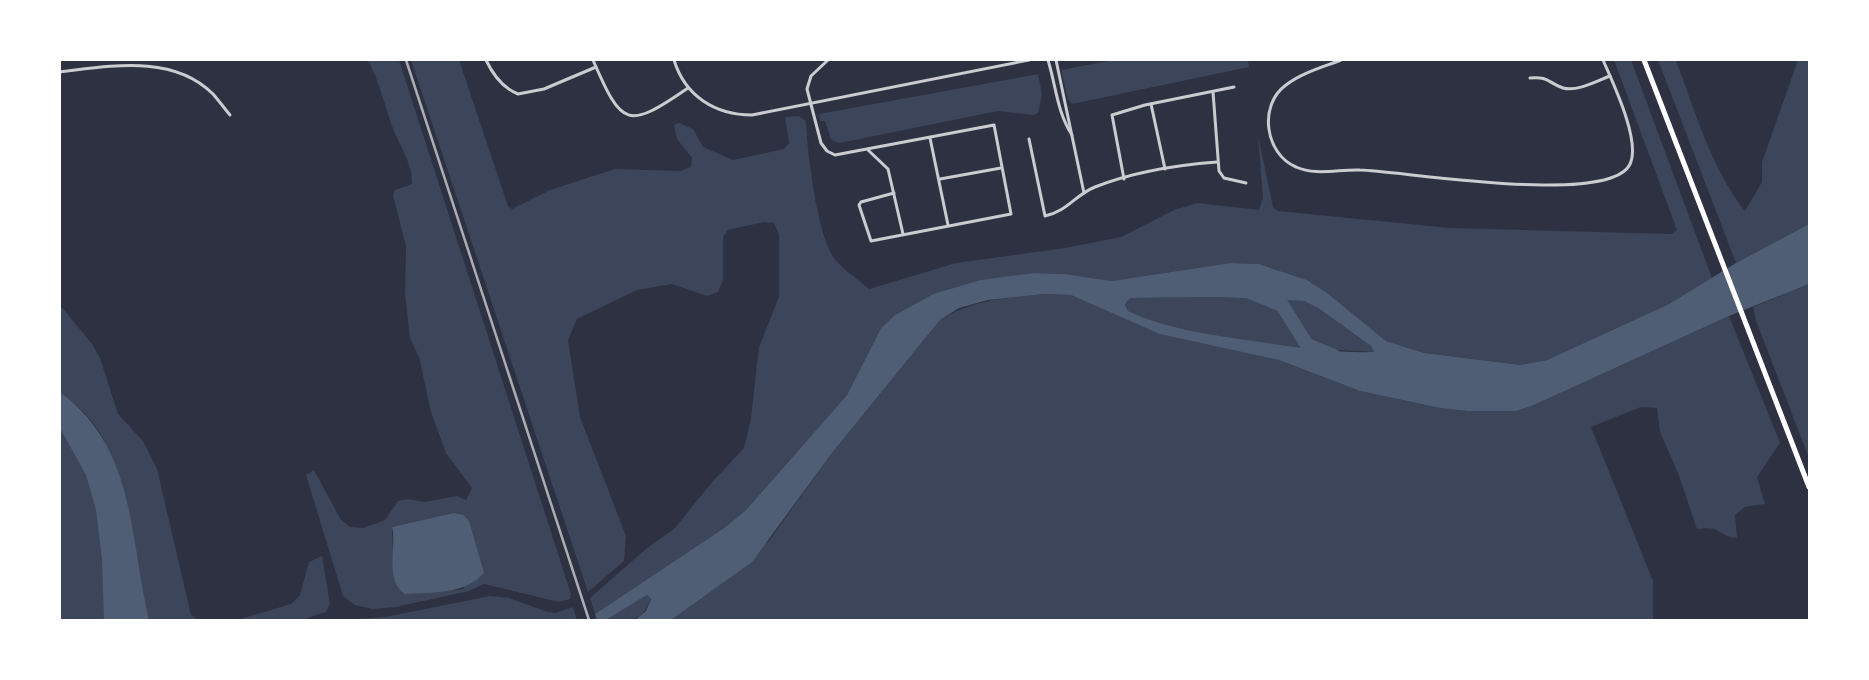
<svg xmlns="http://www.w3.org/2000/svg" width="1869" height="680" font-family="Manrope,sans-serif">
<rect width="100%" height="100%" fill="#2d3142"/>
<g fill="#3c4559" fill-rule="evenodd">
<path d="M368,60H399L571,594L570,599L559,602L546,599L484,584L469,591L396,607L372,609L355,605L343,596L306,475L314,470L341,520L350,527L363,528L385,520L398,501L408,499L424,502L457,496L466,500L472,488L446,453L431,412L419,357L410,338L405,294L406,246L393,195L395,190L412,184C413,164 399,145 392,126C384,103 379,81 368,60ZM453,513L464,589L405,594L394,579L392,527Z"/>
<path d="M411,60H459L508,206L512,209L550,190L615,169L681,171L691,167L692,158L677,139L674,125L679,123L693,129L703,147L733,160L784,149L789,143L785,117L799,116L806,121C807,151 817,235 834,258C842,269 858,279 869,289L956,263L1065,248L1121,237L1174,210L1198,203L1259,210L1263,198L1258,135L1273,207L1278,211L1450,228L1671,234L1677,230L1614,60H1631L1712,278L1669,304L1547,360L1520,365L1424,353L1386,341L1326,292L1307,280L1259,264L1230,263L1112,281L1065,274L1034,273L933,294L895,315L881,328L847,395L745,511L724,528L595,614L590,598L647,548L674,529L713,481L744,448L751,418L759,347L779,297V235L774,223L764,222L728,230L723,237V280L718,292L707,296L672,284L637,290L577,319L568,340L580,417L626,536L624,561L588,592Z"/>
<polygon points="1114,60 1248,60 1249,67 1072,104 1068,99 1061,70"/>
<path d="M1658,60H1676C1695,111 1711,168 1745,211L1762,182V162L1798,60H1809V224L1736,263Z"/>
<polygon points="1038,74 1042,94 1038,113 1034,115 998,111 840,143 831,140 825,121 820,121 819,114"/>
<polygon points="1809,284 1809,458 1756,321 1753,307"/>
<path d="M1045,294L1071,295L1107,309L1279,360L1360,391L1440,408L1467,411H1516L1534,405L1729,316L1780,443L1757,477L1765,504L1745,507L1735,515L1737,538C1719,537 1722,525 1697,529L1678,473L1660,432L1657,408L1641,407L1591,427L1653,581V620H671L769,541L832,453L940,320C974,299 1006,298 1045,294Z"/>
<path d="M1217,297L1304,301L1318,308L1371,346L1374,352C1300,348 1195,342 1128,311L1125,304L1130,298Z"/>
<path d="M60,305L92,344L100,358L118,414L143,441L157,469L191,615L199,620H149L105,442C94,420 79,406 60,392Z"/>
<polygon points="60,423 92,475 110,541 104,620 60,620"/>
<polygon points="322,556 330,604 326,612 301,620 237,620 291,604 300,595 309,562"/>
<path d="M647,595L651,598C641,624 630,620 606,620Z"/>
<polygon points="490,596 509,598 548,612 555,613 573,607 577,620 342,620 385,617"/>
</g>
<g fill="#4f5d75" fill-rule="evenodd">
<path d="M1809,224V284L1729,316L1534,405L1516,411H1467L1440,408L1360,391L1279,360L1160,334L1071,295L1045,294L988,300L959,308L940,320L832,453L752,562L671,620H635L646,611L651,599L647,595L606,620H597L595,614L724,528L745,511L847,395L881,328L895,315L933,294L981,280L1034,273L1065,274L1112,281L1230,263L1259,264L1307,280L1326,292L1386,341L1424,353L1520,365L1547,360L1669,304L1736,263ZM1217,297L1304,301L1318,308L1371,346L1374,352C1339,353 1302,348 1267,343C1220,336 1171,331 1128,311L1125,304L1130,298Z"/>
<path d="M60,392C136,448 129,536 149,620H104L102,559L96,510L86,475L60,428Z"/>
<path d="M453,513L463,515L469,521L484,573C464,595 433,592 405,594C384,580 397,548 392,527Z"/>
</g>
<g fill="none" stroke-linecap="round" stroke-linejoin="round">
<polyline stroke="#4f5d75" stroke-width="14" points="1250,292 1282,305 1307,345 1334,356"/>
<g stroke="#caccd0" stroke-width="3">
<path d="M486,60C493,75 503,88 518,94L544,89L596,67"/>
<path d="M593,60C622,127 627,130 688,88"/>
<path d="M674,60C685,96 715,115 752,115L1029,60"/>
<polyline points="828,60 811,76 807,89 821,143 827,151 835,155 994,125 1011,214 871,241 859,205 861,202 894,193"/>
<path d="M1048,60C1056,86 1057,112 1072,135"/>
<polyline points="1056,60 1084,193"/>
<path d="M1341,60C1323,67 1301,73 1286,85C1258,105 1265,154 1296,167C1316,176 1339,169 1360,170C1403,171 1610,207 1630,164C1641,141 1613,83 1603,60"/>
<path d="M60,72C111,66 173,54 213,94C219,101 225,109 230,115"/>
<path d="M1530,78C1549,76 1548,83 1563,88C1577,92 1597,81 1610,76"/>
<polyline points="1213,92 1219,171 1224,178 1246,183"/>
<polyline points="1151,104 1165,169"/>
<polyline points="930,138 948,225"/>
<path d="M1029,139L1045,216C1068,211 1075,195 1095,187C1133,172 1177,165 1217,162"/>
<polyline points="868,150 888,169 903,234"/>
<polyline points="940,179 1001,168"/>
<polyline points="1124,179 1112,115 1145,105 1234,87"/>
</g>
<polyline stroke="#fff" stroke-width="5" points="1644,60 1809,487"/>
<polyline stroke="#abadb3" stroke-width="2.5" points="406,60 589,620"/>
</g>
<rect width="1869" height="680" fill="none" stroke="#ffffff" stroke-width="122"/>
</svg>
